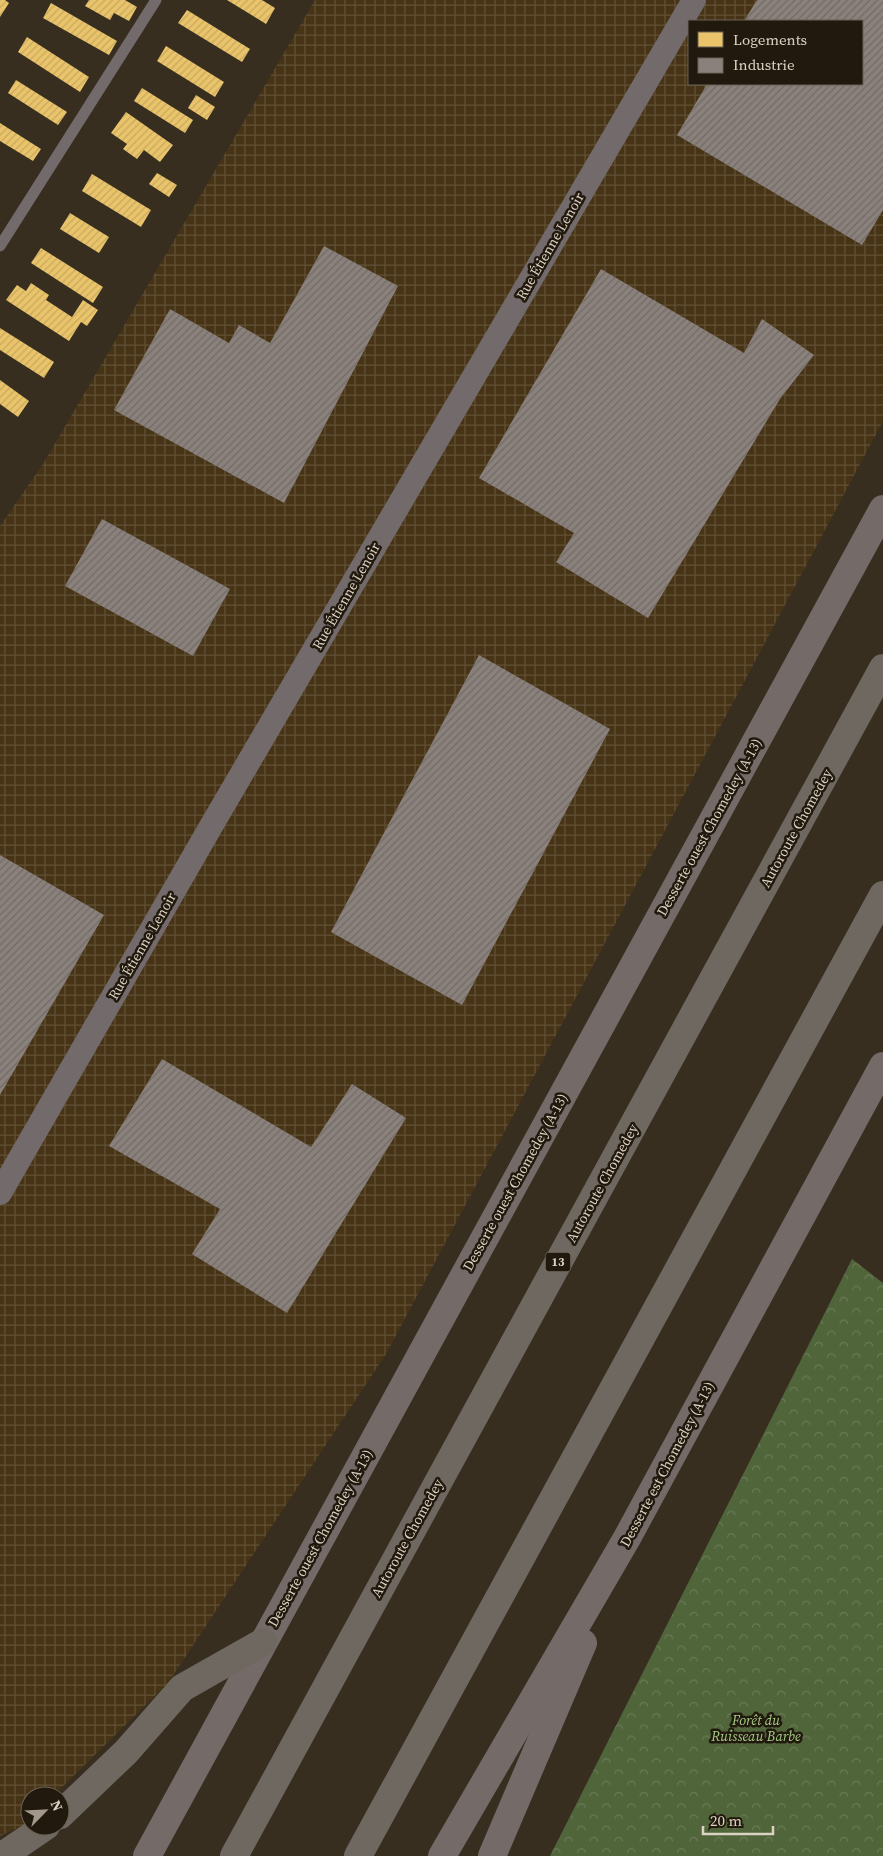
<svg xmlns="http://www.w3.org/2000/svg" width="883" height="1856" font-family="'Source Serif 4',serif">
<defs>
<pattern id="industrial-grid" width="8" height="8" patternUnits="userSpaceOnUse" patternTransform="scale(1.25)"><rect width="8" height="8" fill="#473416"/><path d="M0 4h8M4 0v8" fill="none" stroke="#615036"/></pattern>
<pattern id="forest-crowns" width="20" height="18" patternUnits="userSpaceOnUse" patternTransform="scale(1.25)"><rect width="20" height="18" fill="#51653b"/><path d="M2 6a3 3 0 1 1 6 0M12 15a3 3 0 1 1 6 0" fill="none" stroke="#697a56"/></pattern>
<pattern id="homes-hatch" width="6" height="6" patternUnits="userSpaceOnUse" patternTransform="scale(1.25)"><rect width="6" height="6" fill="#e9c46a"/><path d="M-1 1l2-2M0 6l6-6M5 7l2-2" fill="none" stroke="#c8a960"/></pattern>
<pattern id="industry-hatch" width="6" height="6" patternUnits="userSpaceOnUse" patternTransform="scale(1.25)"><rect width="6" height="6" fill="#8a817c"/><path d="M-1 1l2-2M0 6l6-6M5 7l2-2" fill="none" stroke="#716a65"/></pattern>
</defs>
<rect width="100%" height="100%" fill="#372e20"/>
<path fill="url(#industrial-grid)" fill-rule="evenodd" d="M315,0H883V421L386,1354L168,1683L53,1796H30V1818L24,1825L0,1836V526L43,464ZM689,21H862V84H689Z"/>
<polygon fill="url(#forest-crowns)" points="852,1259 883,1283 883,1856 550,1856"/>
<g fill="url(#homes-hatch)">
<polygon points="0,0 5,0 9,3 0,17"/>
<polygon points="89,0 125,0 137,7 129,21 114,13 110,20 85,6"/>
<polygon points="227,0 262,0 275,8 266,24"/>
<polygon points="51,3 117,41 109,55 43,18"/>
<polygon points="187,10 250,49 242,62 178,23"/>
<polygon points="27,37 89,77 80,92 18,52"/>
<polygon points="166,46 224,82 215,97 157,61"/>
<polygon points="16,80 67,112 58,125 8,93"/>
<polygon points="142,88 193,120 185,133 134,101"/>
<polygon points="196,95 215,107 207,120 188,108"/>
<polygon points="126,112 173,145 160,162 144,150 137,159 123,149 127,144 111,133"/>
<polygon points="0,123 41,149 33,161 0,141"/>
<polygon points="157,173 177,185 169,197 149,184"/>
<polygon points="92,174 151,210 141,227 82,191"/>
<polygon points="70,213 109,237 99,253 60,229"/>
<polygon points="41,248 103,287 93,303 31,263"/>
<polygon points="31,283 49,295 46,300 72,317 83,300 98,310 87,326 81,322 69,341 6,300 17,285 26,291"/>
<polygon points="0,328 54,362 44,378 0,350"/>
<polygon points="0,380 29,401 18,417 0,404"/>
</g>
<g fill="url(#industry-hatch)">
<polygon points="757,0 883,0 883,210 862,245 677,135 707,84 862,84 862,21 744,21"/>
<polygon points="324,246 398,286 284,503 114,410 170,309 229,343 239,325 270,343"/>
<polygon points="601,269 744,353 762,319 814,355 780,399 648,618 556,562 574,533 479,478"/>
<polygon points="102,519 230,589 193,656 65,586"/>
<polygon points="479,655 610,729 462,1005 331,932"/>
<polygon points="0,855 104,915 0,1095"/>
<polygon points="162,1059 311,1147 352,1084 406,1118 287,1313 192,1254 220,1209 109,1146"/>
</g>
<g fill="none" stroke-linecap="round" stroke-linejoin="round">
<polyline stroke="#736a6b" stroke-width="11" points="0,246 156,0"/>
<polyline stroke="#736a6b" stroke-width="24" points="0,1193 210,828 694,0"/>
<g stroke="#746a67" stroke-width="28">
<polyline points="147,1856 883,509"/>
<polyline points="442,1856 627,1538 883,1066"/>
<polyline points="492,1856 583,1643"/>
</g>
<g stroke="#6e6861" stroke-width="28">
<polyline points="60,1815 126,1752 182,1688 263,1642"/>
<polyline points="2,1856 46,1826"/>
<polyline points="234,1856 883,668"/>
<polyline points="358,1856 883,895"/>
</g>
</g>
<g text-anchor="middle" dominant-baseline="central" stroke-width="5" stroke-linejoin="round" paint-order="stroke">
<rect fill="#21190e" stroke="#a49a8d" stroke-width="1" x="545.5" y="1252.5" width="25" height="19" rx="4"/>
<g font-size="12" font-weight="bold" fill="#dcd2c3">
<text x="558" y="1262">13</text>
</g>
<g font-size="14" fill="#dcd2c3" stroke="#21190e">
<text transform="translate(550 246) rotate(-60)">Rue Étienne Lenoir</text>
<text transform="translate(346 596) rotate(-60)">Rue Étienne Lenoir</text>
<text transform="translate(709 827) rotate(-61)">Desserte ouest Chomedey (A-13)</text>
<text transform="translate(796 828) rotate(-61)">Autoroute Chomedey</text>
<text transform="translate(142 946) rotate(-60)">Rue Étienne Lenoir</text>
<text transform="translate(515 1182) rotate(-61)">Desserte ouest Chomedey (A-13)</text>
<text transform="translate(602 1183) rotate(-61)">Autoroute Chomedey</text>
<text transform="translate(667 1464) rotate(-62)">Desserte est Chomedey (A-13)</text>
<text transform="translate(320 1538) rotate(-61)">Desserte ouest Chomedey (A-13)</text>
<text transform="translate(407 1538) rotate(-61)">Autoroute Chomedey</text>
</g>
<g font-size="14" font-style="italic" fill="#a5cc84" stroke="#21190e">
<text x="756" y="1720">Forêt du<tspan x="756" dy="16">Ruisseau Barbe</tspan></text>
</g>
</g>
<rect x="688" y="20" width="175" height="65" fill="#21190e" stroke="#6c6356"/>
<rect x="698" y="32" width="25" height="15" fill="#e9c46a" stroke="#6c6356"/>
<text x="733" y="45" font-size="15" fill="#dcd2c3">Logements</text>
<rect x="698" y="58" width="25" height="15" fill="#8a817c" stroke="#6c6356"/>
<text x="733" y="70" font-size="15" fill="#dcd2c3">Industrie</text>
<g transform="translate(45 1811) rotate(66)"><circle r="24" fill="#21190e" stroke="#6c6356"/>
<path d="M0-4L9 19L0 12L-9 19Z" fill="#a2998a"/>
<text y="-8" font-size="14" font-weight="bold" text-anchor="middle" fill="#dcd2c3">N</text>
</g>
<path d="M703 1826v8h70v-8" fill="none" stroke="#dcd2c3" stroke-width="2.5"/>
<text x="710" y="1826" font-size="15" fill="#dcd2c3" stroke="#21190e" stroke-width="4" paint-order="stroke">20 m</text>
</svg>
